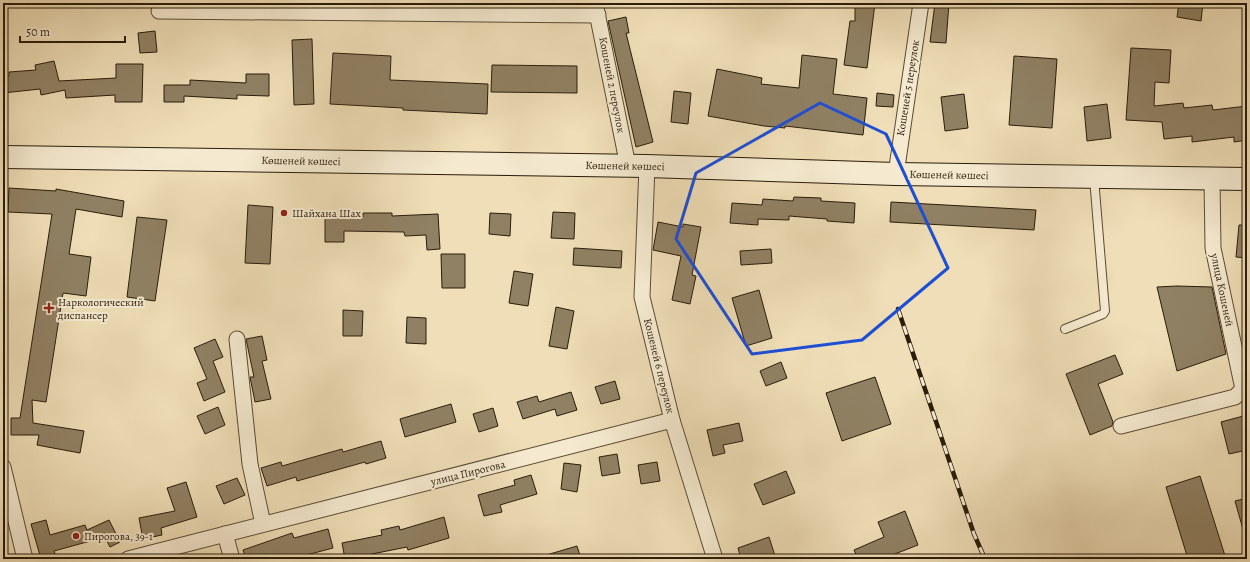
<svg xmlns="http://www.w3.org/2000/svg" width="1250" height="562" font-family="Alegreya,serif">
<rect width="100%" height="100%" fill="#efdeb7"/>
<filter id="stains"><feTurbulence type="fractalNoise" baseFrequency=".005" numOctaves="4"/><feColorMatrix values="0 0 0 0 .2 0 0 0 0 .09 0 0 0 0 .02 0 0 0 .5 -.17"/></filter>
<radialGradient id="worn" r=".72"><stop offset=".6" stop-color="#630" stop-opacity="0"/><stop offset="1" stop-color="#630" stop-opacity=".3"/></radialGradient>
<g fill="#908164" stroke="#2a1c0a">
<polygon points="855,3 875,3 867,68 844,65 850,21 855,21"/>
<polygon points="935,3 949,3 946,43 930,42"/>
<polygon points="1179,3 1203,3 1201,21 1177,17"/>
<polygon points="626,17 629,33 626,33 653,142 636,147 608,21"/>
<polygon points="155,31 157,52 140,53 138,33"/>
<polygon points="312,39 314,104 294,105 292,40"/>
<polygon points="1131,48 1171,50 1169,83 1155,82 1154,106 1183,103 1184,108 1212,105 1213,110 1247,106 1247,140 1234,142 1234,137 1192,142 1192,136 1164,139 1162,122 1126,120"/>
<polygon points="333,53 391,56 390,80 488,84 487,114 403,110 403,108 330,104"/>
<polygon points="802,55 837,59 833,94 867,98 863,135 785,126 785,128 764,126 708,116 717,69 762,78 761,84 799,88"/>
<polygon points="1014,56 1057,59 1052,128 1009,125"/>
<polygon points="54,61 59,81 116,78 116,64 143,64 142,102 115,102 115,95 66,98 65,90 41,95 40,89 3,93 3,77 9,76 9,72 36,70 35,65"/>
<polygon points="492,65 577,66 577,93 491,92"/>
<polygon points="246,74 269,74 269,96 237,95 237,99 184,96 184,102 164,102 164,85 190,85 190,80 246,83"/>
<polygon points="674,91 691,93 688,124 671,122"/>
<polygon points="877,93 894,95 893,107 876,106"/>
<polygon points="964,94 968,128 945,131 941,97"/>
<polygon points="1107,104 1111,138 1087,141 1084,107"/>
<polygon points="9,188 56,191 56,189 124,201 122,217 76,209 69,254 91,257 86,296 63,293 46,402 32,400 33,423 84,431 80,453 37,445 39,435 11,435 11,418 20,418 52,214 8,212"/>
<polygon points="794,197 821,198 821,201 855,203 854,223 827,221 827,219 789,216 789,220 758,219 758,225 730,223 732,203 762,205 763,199 793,201"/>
<polygon points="891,202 1036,210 1034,230 890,222"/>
<polygon points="248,205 273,207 270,264 245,263"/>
<polygon points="553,212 575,213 574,239 551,238"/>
<polygon points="363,213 392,213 392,216 438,214 440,249 427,250 426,235 405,236 404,232 344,231 344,242 325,242 325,216 363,217"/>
<polygon points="490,213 511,214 510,236 489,234"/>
<polygon points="137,217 167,220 155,301 127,297"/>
<polygon points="658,222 683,227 683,224 701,227 692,275 696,276 690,304 672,300 681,256 653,250"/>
<polygon points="1239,225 1247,225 1247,258 1236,257"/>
<polygon points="574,248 622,251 621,268 573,265"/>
<polygon points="771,249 772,263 741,265 740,251"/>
<polygon points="441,254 465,254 465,288 442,288"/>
<polygon points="514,271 533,274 528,306 509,303"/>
<polygon points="1177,286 1212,287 1226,354 1177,371 1157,287"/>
<polygon points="759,290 772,338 746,346 732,298"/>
<polygon points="556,307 574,311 567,349 549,346"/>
<polygon points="343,310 363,311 362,336 343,336"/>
<polygon points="407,317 426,318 426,344 406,343"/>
<polygon points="262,336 267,360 262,361 271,399 255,402 250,377 254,377 246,339"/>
<polygon points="215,339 223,357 213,361 225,392 204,401 197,383 207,379 194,348"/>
<polygon points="1115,355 1123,374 1098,384 1113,422 1112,426 1090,435 1066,374"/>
<polygon points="781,362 787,378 766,386 760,371"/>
<polygon points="875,377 891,424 842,441 826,393"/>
<polygon points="615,381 620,399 601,404 595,387"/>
<polygon points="571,392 577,410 557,416 555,409 523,419 517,402 537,396 539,402"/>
<polygon points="451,404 456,422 405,437 400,419"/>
<polygon points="218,407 225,425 205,434 197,416"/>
<polygon points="493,408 498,426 479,432 473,414"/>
<polygon points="1247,415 1247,450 1229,454 1221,422"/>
<polygon points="739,423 743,441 723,445 725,453 713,456 707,430"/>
<polygon points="381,441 386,458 366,464 365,462 297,481 296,477 267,486 261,468 281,462 282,466 342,449 343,452"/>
<polygon points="617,454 620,473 602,476 599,457"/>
<polygon points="657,462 660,481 641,484 638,465"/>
<polygon points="564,463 581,465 577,492 561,489"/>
<polygon points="786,471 795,493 763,505 754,484"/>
<polygon points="531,475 537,494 500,505 502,512 484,516 478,495 515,485 514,480"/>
<polygon points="1200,476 1226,559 1188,559 1166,487"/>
<polygon points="237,478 245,495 224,504 216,486"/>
<polygon points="186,482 197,517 161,528 162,535 143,539 139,518 175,511 167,488"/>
<polygon points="1247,498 1247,532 1244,533 1235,501"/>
<polygon points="905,511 918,545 882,559 858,559 854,550 884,537 878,522"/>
<polygon points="444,517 449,538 408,550 407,547 367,555 368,559 345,559 342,543 382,535 381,530 399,526 400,530"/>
<polygon points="46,520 50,535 85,525 87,530 109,520 120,542 110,547 105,537 54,551 56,556 41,559 31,524"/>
<polygon points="328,529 333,548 299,557 300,559 246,559 243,550 292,533 294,538"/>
<polygon points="769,537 776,559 741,559 738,548"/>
<polygon points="577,546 581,559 543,559 543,556"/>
</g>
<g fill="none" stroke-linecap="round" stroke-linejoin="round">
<defs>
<polyline id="service" points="1065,329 1103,314 1105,311 1094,178"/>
<g id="minor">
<polyline points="595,3 628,166"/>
<polyline points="159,11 598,15"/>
<polyline points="647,166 642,297 672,420 715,559"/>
<polyline points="896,174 921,3"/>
<polyline points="237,339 250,464 263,524"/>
<polyline points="1121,426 1235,397 1243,389 1213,248 1212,179"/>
<polyline points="3,467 25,559"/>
<polyline points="225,534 232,559"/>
<polyline points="128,559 672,420"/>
</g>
<polyline id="secondary" points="3,157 647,166 896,174 1247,179"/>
</defs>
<use href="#service" stroke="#5b4c35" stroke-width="10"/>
<use href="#minor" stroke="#5b4c35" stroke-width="17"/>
<use href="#secondary" stroke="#2a1c0a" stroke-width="24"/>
<use href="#service" stroke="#f5ead0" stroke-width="8"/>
<use href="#minor" stroke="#f5ead0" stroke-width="15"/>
<use href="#secondary" stroke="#f5ead0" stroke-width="22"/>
<defs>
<g id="rail">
<polyline points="898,309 974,534 985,559"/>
<polyline points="967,557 968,559"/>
</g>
</defs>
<use href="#rail" stroke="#2a1c0a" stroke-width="4.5"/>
<use href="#rail" stroke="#f5ead0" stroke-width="3" stroke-dasharray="9" stroke-linecap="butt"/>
</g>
<path fill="none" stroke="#1d4ed8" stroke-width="3" stroke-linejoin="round" d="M820,103L886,134L948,268L862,340L752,354L676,239L696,173Z"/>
<g fill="#8f2418" stroke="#f5ead0" stroke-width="1.5">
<circle cx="284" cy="213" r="4"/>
<path d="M47 302h4v4h4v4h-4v4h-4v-4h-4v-4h4z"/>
<circle cx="76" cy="536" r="4"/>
</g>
<g text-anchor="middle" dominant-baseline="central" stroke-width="4" stroke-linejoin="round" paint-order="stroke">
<g font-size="11" fill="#2a1c0a" stroke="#f5ead0">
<text transform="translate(612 85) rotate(79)">Кошеней 2 переулок</text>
<text transform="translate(908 88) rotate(-81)">Кошеней 5 переулок</text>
<text transform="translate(301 161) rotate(1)">Көшеней көшесі</text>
<text transform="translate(625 166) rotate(1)">Көшеней көшесі</text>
<text transform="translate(949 175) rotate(1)">Көшеней көшесі</text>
<text transform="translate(1222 290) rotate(78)">улица Кошеней</text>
<text transform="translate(659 366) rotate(76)">Кошеней 6 переулок</text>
<text transform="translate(468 473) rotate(-14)">улица Пирогова</text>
</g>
<g font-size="11" fill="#2a1c0a" stroke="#f5ead0" text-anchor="start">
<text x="292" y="213">Шайхана Шах</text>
<text x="58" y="302">Наркологический<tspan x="58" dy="13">диспансер</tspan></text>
<text x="84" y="536">Пирогова, 39-1</text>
</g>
</g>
<rect width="1250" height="562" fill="none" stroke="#efdeb7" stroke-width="16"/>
<rect x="4" y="4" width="1242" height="554" fill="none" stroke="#2a1c0a" stroke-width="2"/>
<rect x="8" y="8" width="1234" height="546" fill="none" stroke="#2a1c0a"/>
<path d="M20 36v6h105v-6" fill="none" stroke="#2a1c0a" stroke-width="2"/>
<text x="26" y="36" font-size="12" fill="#2a1c0a" stroke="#f5ead0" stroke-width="3" paint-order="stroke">50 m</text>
<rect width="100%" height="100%" filter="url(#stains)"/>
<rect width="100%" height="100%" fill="url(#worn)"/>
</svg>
